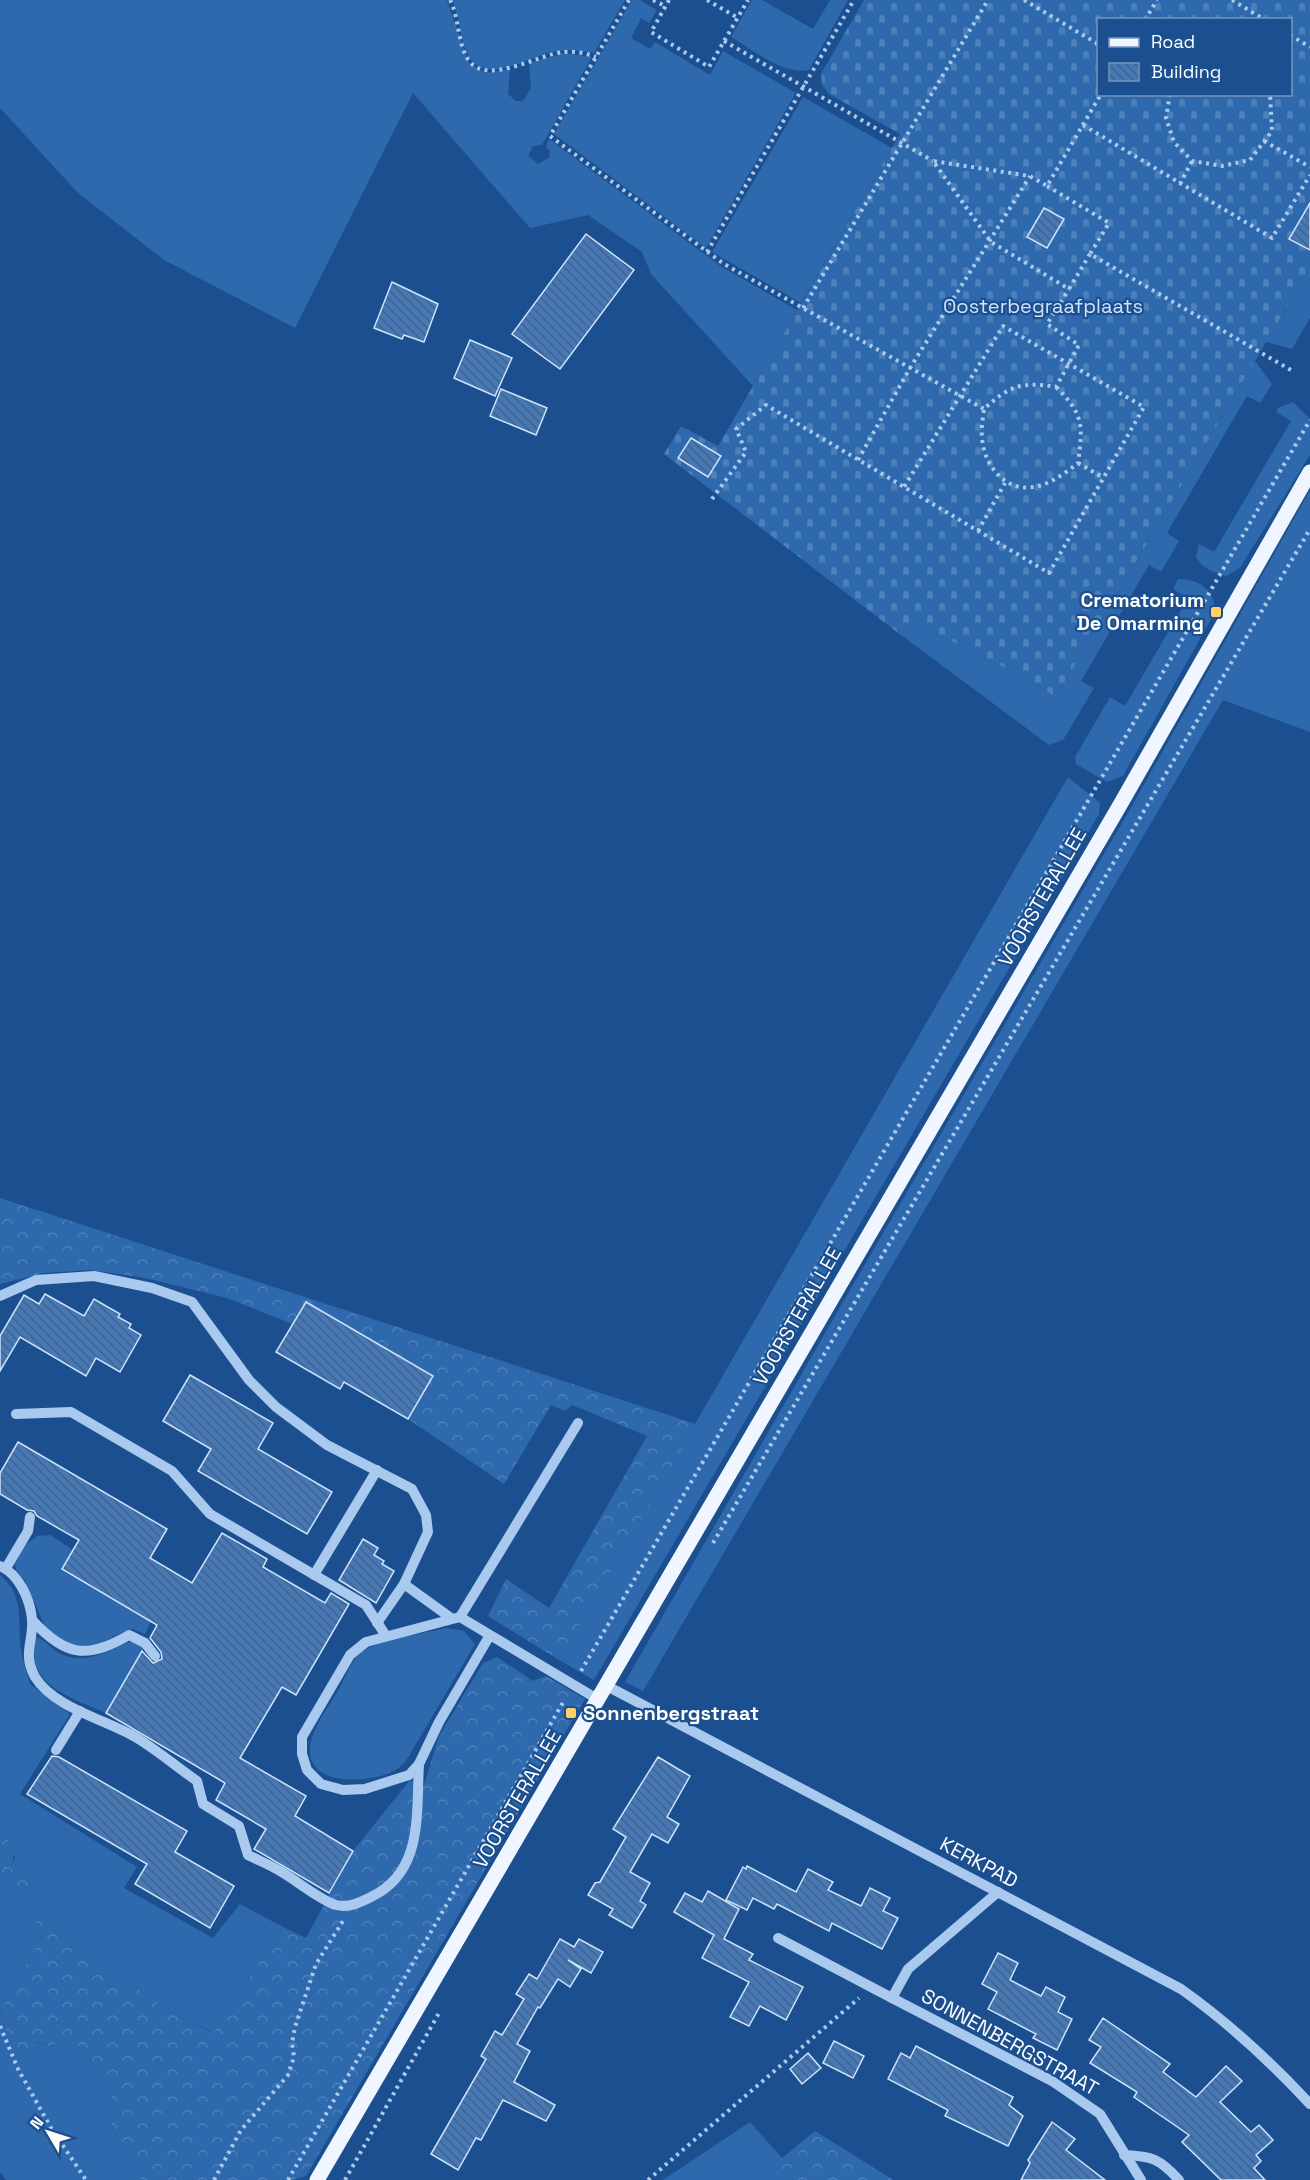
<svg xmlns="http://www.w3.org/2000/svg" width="1310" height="2180" font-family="'Space Grotesk',sans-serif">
<defs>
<pattern id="forest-crowns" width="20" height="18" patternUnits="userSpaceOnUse" patternTransform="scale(1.5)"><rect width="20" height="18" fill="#2e69ad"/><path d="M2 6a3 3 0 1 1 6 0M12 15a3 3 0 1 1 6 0" fill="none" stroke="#4d80b9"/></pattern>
<pattern id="cemetery-stones" width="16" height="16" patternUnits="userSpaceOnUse" patternTransform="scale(1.5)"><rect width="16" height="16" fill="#2e69ad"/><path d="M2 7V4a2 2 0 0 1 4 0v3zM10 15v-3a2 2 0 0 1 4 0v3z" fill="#4d80b9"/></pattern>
<pattern id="building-back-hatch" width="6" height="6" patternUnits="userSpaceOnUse" patternTransform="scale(1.5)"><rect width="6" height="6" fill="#4478b7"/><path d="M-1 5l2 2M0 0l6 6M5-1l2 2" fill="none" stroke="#486282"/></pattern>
</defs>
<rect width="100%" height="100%" fill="#1b4f8f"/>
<g fill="#2e69ad">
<polygon points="0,0 447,0 469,63 486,73 510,69 508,94 516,101 523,101 531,88 529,63 565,53 592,57 542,145 533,146 528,156 538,164 549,158 550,151 546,147 549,139 722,267 797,310 753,386 651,274 642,252 588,215 530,228 413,93 295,328 164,260 78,193 0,108"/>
<path d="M452,0H625L594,53C580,50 567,49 552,52C529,57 487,84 470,58C459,41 461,18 452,0Z"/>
<polygon points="632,0 640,0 657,10 649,23 641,18 631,38 650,49 655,42 710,75 723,51 796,93 706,248 554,134"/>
<path d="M752,0H762L813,29L830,0H848L809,70C782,75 754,50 731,37Z"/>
<polygon points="803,97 892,148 801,303 712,252"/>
<polygon points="1310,268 1310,318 1292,349 1266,342"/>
<polygon points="1255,361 1272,384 1260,403 1247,396 1167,533 1179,541 1161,572 1149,565 1081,681 1094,688 1063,740 1049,745 897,632 921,626 1025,678 1056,697"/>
<path d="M1293,402L1310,419V455L1240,568L1226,576C1214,573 1202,568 1196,557L1199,544L1214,552L1291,421L1276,412L1278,408Z"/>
<polygon points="1310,490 1310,732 1223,700 643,1691 625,1682 836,1314 1133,804"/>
<path d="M1178,579C1200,579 1215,590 1215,612L1123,776L1107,782L1076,764L1075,757L1110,697L1125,706L1188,598L1173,589Z"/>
<polygon points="1068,777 1100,803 1099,814 594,1680 559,1660"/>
<polygon points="50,1535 73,1550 62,1570 151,1621 145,1634 133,1629 123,1632 95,1646 69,1646 46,1629 25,1581 16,1570 15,1563 23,1547 37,1536"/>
<path d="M0,1575C22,1593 19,1615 20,1641C21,1655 26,1670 30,1684L70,1714L20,1794L137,1867L124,1888L213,1938L240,1904L283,1927L214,2033L171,2012L79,1948L57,1938L52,1918L31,1906V1885L17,1876L11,1867L15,1857L6,1838L0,1834Z"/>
<path d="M446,1628L464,1631L475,1644L406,1761C402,1765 397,1770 392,1772C369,1783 307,1787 310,1748C312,1727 328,1708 338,1691C344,1680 352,1659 362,1652C385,1637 419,1635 446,1628Z"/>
<path d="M35,1637C45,1639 50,1648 59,1653C86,1667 107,1650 132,1641L144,1647L106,1713C83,1702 41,1691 35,1662C33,1654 35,1645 35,1637Z"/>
<polygon points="0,1870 44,1932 0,2012"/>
<polygon points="0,2012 7,2034 52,2047 60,2039 74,2041 107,2082 112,2097 110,2112 113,2130 127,2150 141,2180 6,2180 0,2172"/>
<polygon points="750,2122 782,2158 815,2131 893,2180 663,2180"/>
</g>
<g fill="url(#forest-crowns)">
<polygon points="0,1198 696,1424 559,1660 488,1616 506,1579 549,1608 647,1436 572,1405 565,1411 551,1405 504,1484 408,1419 433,1376 306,1302 292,1324 227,1298 145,1278 91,1270 44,1273 0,1284"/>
<path d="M497,1657L533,1681L546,1676L585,1699L306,2176L292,2180H141L127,2150L113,2130L110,2112L112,2097L107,2082L74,2041L60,2039L52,2047L37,2042L21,2051L7,2034L0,2012L44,1932L0,1870V1834C14,1842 16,1853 11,1867L17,1876L32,1885L31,1906L52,1918L57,1938L79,1948L171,2012L213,2033L283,1927L306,1938L353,1851L410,1780L423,1788L439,1736L483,1663Z"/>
<polygon points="815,2131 893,2180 778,2180 783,2158"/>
</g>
<path fill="url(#cemetery-stones)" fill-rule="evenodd" d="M864,0H1310V268L1056,697L1025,678L921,626L897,632L664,454L681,426L718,446L900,134L829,94L822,85L821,74ZM1098,20H1290V94H1098Z"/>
<g fill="url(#building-back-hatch)" stroke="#cfe3fa" stroke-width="1.5">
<polygon points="1310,203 1310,250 1289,239"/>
<polygon points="1044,208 1064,219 1047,248 1027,237"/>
<polygon points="586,234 634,270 560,369 512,334"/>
<polygon points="392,282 438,304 424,342 404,335 402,339 374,328"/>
<polygon points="470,340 512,358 495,396 454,378"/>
<polygon points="501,389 547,408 536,435 490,416"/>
<polygon points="691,438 721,456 708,477 678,458"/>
<polygon points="45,1294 84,1316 94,1299 120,1314 118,1317 131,1324 129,1328 141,1335 120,1372 96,1358 86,1376 20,1337 0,1371 0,1336 24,1295 39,1304"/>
<polygon points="306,1302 433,1376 408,1419 344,1382 340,1389 276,1352"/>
<polygon points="190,1375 273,1423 258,1449 332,1492 307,1534 198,1471 211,1449 163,1421"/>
<polygon points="18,1442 167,1529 150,1558 192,1583 222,1533 267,1559 263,1567 325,1603 331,1593 349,1604 296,1695 282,1687 240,1758 306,1796 295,1816 353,1851 329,1893 254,1849 266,1829 216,1800 225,1783 106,1713 142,1651 153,1663 162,1659 161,1652 150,1638 157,1625 62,1569 79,1540 37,1516 34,1511 27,1510 0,1494 0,1473"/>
<polygon points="363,1539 378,1548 374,1555 384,1561 382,1564 394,1571 376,1603 339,1580"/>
<polygon points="52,1756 59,1757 187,1831 175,1852 234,1886 210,1928 135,1884 147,1864 27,1794"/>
<polygon points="658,1757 690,1776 667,1817 679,1824 668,1843 652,1834 630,1872 650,1883 640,1901 646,1905 632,1928 609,1915 613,1909 588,1895 595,1883 600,1882 626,1837 613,1829"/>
<polygon points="747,1866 796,1892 808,1869 833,1882 828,1890 861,1906 870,1888 890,1898 883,1911 898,1918 882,1949 832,1923 829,1931 777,1904 774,1909 753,1898 747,1910 726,1900 743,1867 746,1869"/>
<polygon points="708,1891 739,1909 724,1939 753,1954 749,1960 803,1987 786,2020 760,2006 749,2026 730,2017 749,1982 702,1958 714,1935 674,1912 685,1893 702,1902"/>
<polygon points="560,1939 574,1947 579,1939 603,1952 591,1973 568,1960 581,1969 570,1987 558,1979 540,2008 538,2007 517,2044 530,2051 514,2082 555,2105 546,2121 503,2100 481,2140 476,2138 458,2170 431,2154 486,2059 481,2056 495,2031 502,2035 524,1999 516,1994 529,1974 537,1979"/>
<polygon points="998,1953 1018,1963 1010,1980 1041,1996 1046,1987 1065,1997 1058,2012 1072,2019 1057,2050 1033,2038 1036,2034 988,2009 997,1992 982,1984"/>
<polygon points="1103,2018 1170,2064 1163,2072 1196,2097 1226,2066 1242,2081 1220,2102 1251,2132 1259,2125 1273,2140 1256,2155 1261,2161 1254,2168 1265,2180 1221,2180 1182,2142 1189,2135 1134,2097 1137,2092 1090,2063 1101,2047 1089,2040"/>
<polygon points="834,2041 864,2056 853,2078 823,2063"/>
<polygon points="916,2046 1013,2097 1009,2105 1023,2116 1008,2146 945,2116 948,2110 888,2079 901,2053 910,2058"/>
<polygon points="808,2053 821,2068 802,2084 790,2069"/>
<polygon points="1052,2122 1075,2139 1066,2150 1105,2180 1021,2180 1030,2163 1028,2160"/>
</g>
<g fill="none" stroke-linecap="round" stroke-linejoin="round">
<g stroke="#a9c9ee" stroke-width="4" stroke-dasharray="3 4.5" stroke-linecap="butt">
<path d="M450,0C460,19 457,46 470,62C489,85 539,54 564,52C575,51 586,53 596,57"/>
<polyline points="629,0 550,136 724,264 984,409"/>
<polyline points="653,0 665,6"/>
<polyline points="669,0 651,32 709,67 748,0"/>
<polyline points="707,0 738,18"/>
<polyline points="1024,0 1098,44"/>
<polyline points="1232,0 1265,20"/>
<polyline points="1145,20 1157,0"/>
<polyline points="1290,35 1310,47"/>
<polyline points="724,41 933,161"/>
<polyline points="1170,94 1166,118 1174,142 1192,161 1222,166 1250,160 1272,131 1270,94"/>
<polyline points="1083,125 1272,238 1310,175"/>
<polyline points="1264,141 1310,167"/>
<polyline points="1180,184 1192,161"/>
<polyline points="1047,186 1109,223 1090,254 1291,370"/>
<polyline points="707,252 854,0"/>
<polyline points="1090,254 1069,289 991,242 933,161 1030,176 1047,186 1101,94"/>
<polyline points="803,308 988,0"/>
<path d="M1056,387C1084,414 1083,426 1078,463C1065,473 1050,485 1033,487C1004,492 983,463 982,437C981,428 983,418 984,409C1009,386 1022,381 1056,387L1079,345L1047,324L1069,289"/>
<polyline points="858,460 910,368 1030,176"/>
<polyline points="1078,463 1104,478"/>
<polyline points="712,499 746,452 736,429 766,405 1049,573 1144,407 1003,326 904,487"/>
<polyline points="978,531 1005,483"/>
<polyline points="713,1543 1310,529"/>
<polyline points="581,1671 1310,420"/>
<polyline points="0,2026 18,2069 51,2128 86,2180"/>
<polyline points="214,2180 241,2130 288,2075 294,2057 292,2043 295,2027 316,1964 343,1921"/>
<polyline points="288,2180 565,1699"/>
<polyline points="345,2180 439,2013"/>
<polyline points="648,2180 859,1998"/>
</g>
<g stroke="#a9c9ee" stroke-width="10">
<polyline points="0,1296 36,1280 94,1276 152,1288 192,1302 249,1380 276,1407 327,1445 412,1489 426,1515 428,1532 404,1584 377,1623"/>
<polyline points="16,1414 71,1412 172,1471 210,1514 366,1605 386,1636"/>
<path d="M0,1566C19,1574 30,1599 32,1619C34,1641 22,1653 35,1677C54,1708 107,1720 137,1738C158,1751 177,1767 197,1781L203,1804L239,1826L248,1855C260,1861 273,1866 285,1874C298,1882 322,1901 336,1905C349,1908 359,1903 371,1897C424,1872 416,1813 419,1764"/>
<polyline points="6,1568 28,1531 30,1517"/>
<polyline points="314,1575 377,1470"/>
<polyline points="404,1584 451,1618"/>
<polyline points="460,1617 578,1423"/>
<path d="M32,1620C65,1656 87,1660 129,1635L145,1643L155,1656"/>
<polyline points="490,1635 460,1617 366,1642 350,1655 302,1737 302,1754 307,1770 321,1784 343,1790 365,1789 409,1775 419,1764 439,1722 490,1635 599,1700"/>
<path d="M607,1686L1181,1989C1229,2023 1270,2061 1310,2104"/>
<polyline points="56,1750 80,1711"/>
<polyline points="998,1892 908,1969 892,1998 1052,2081 1100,2114 1141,2180"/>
<polyline points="778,1938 892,1998"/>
<path d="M1124,2155C1152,2156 1160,2159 1179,2180"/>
</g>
<polyline stroke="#f0f6ff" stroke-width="15" points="317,2180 1120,805 1310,472"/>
</g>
<g fill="#ffd166" stroke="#1b4f8f" stroke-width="2">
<rect x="1210" y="606" width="12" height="12" rx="3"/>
<rect x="565" y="1707" width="12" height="12" rx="3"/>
</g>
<g text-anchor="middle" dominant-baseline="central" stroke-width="4.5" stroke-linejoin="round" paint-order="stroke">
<g font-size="20" fill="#cfe3fa" stroke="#1b4f8f">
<text x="1043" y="306">Oosterbegraafplaats</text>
</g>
<g font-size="20" font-weight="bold" fill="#fff" stroke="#1b4f8f" text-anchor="end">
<text x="1204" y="600">Crematorium<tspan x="1204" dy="23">De Omarming</tspan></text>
<text x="583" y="1713" text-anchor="start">Sonnenbergstraat</text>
</g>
<g font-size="20" fill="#fff" stroke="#1b4f8f">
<text transform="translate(1042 897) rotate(-60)">VOORSTERALLEE</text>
<text transform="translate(797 1316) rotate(-60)">VOORSTERALLEE</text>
<text transform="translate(517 1799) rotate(-60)">VOORSTERALLEE</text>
<text transform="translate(979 1862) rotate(28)">KERKPAD</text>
<text transform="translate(1010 2042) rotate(29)">SONNENBERGSTRAAT</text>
</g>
</g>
<rect x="1097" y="18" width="195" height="78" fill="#1b4f8f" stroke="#7695bc" stroke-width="1.5"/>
<rect x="1109" y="38" width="30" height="9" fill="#f0f6ff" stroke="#7695bc" stroke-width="1.5"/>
<text x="1151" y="48" font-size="18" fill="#ffffff">Road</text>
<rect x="1109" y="63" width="30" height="18" fill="url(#building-back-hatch)" stroke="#7695bc" stroke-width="1.5"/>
<text x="1151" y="78" font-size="18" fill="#ffffff">Building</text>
<g transform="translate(48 2132) rotate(309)" stroke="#1b4f8f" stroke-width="4.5" paint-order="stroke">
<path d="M0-4.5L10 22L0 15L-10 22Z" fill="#ffffff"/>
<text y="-9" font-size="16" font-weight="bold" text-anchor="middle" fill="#ffffff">N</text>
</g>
</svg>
